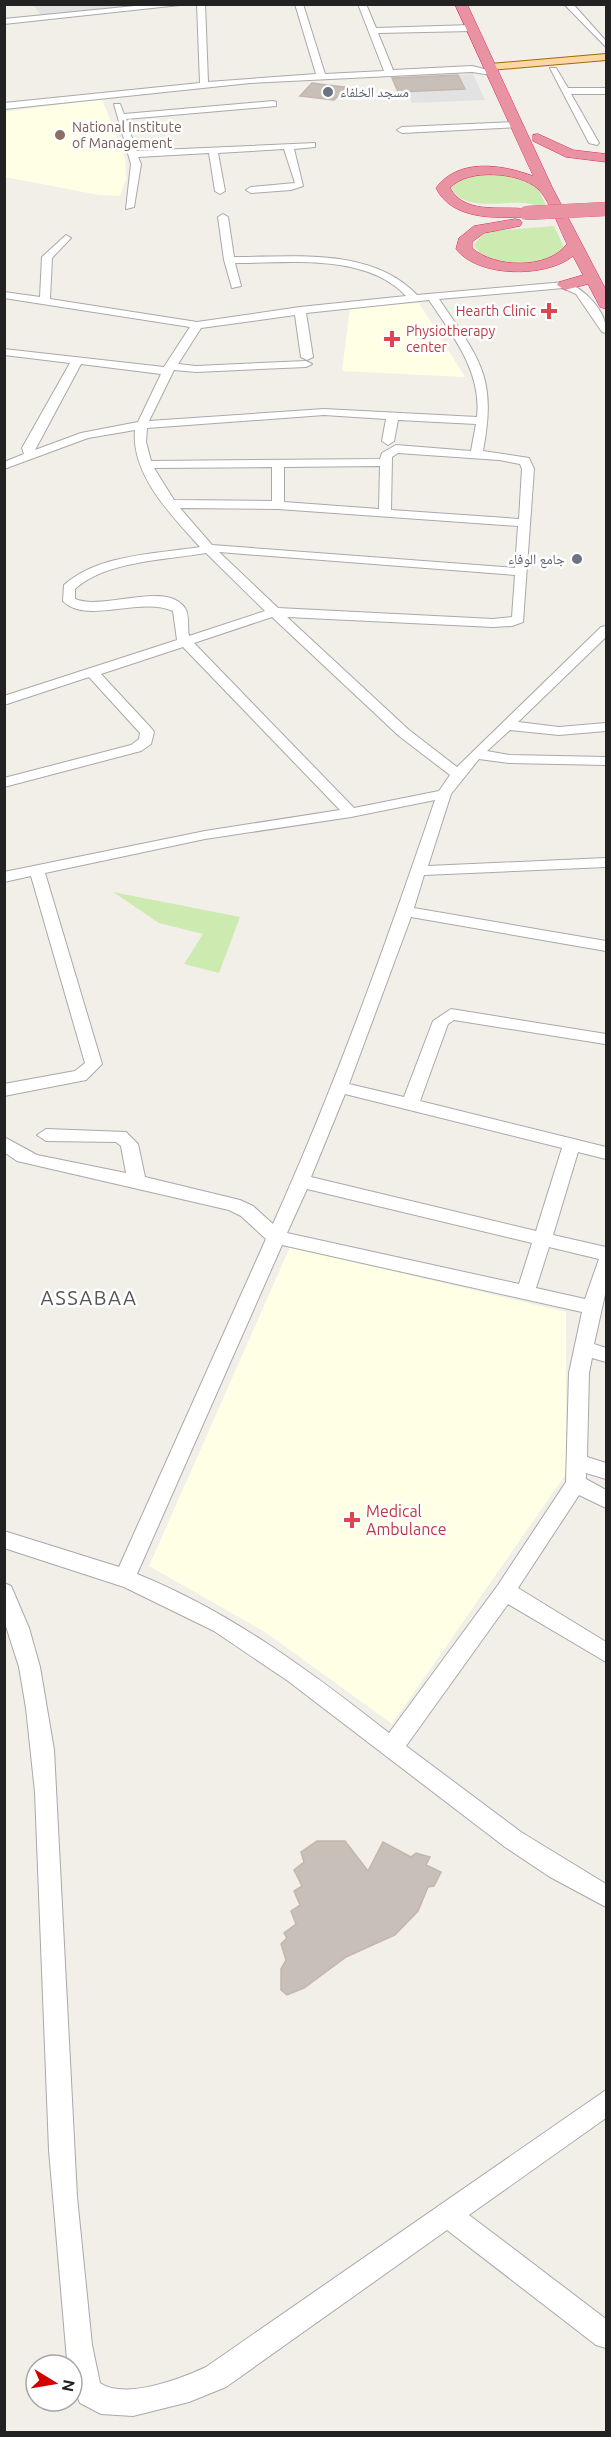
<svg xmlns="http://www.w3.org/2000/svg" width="611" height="2437" font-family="Ubuntu,'Noto Naskh Arabic',sans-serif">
<rect width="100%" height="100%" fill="#f2efe9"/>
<g fill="#ffffe5">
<polygon points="102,99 125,158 126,179 120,196 99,195 5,177 4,112"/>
<polygon points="419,303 465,377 342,371 350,308"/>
<polygon points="290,1247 566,1312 566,1474 392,1724 265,1632 149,1566"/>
</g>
<g fill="#cdebb0">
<path d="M511,173L537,187L547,207C538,207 532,203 524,203C503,201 463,212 452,188L454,183L469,175Z"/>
<path d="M554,226L563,245V251C545,269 487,272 474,245L482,235L491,231Z"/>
<polygon points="113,892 240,917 219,973 184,964 203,934 159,923"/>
</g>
<g fill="#e2e2e2">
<polygon points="38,4 138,4 138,5 41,15 33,5"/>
<polygon points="473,74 485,100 412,103 408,91 464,89 458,75"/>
</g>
<g fill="#c7bfb8" stroke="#c4b6ab" stroke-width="1.5">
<polygon points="458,75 465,89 398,92 392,78"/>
<polygon points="312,83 327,85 346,87 334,100 300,96"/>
<polygon points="317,1841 345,1841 368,1871 383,1842 411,1857 416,1853 430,1857 426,1865 441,1872 434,1886 428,1887 418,1911 395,1935 346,1957 304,1988 287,1995 281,1990 281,1969 286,1960 281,1944 287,1938 284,1933 296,1924 291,1911 300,1905 294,1891 302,1886 294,1870 304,1862 301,1852"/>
</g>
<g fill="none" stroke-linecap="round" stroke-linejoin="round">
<defs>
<g id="minor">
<polygon points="155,4 189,4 4,24 4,19"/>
<polygon points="197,4 205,4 208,82 316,74 295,4 303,4 325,74 384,71 358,4 366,4 376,28 472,25 476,28 472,31 378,33 393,70 472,66 496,72 492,75 472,72 250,83 4,109 4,103 200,83"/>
<polygon points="564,4 573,4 606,41 606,47"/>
<polygon points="550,68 556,68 568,88 606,88 606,94 571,94 599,143 597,145 589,143"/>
<polygon points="273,101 276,102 276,106 126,119 136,151 315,143 315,147 294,149 303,186 291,190 251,193 246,190 251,187 295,183 284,149 218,153 225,191 220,194 215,191 209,153 138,157 141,164 134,207 126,209 131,164 114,104 120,104 124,114"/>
<polygon points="517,122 522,125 520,127 402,133 397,130 402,127"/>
<path d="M223,214L228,217L234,257C294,257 372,247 417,295L565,282C584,288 608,312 606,333L602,332L576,294L563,288L439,299C480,360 497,376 483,451L529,458L534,469L523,622L512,626L493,627L287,617L409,730L457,767L601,627L606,626V637L518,722L559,727L606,723V731L559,735L510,730L487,751L509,755L606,757V765L509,763L479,759L451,794L428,866L606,858V867L424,875L414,908L606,941V951L411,917L349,1084L404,1097L433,1021L451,1009L606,1034L605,1044L454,1020L448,1024L420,1101L606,1147V1159L578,1152L553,1235L606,1247V1290L594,1344L606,1348V1362L592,1358L589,1373L587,1457L606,1463V1479L586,1473V1479L606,1490V1508L579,1495L518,1588L606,1642V1662L508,1604L406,1746L521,1832L606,1884V1907L550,1877L505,1847L288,1681L214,1631L124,1587L4,1548V1531L119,1567L266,1239L241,1216L229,1210L17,1161L4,1152V1137L37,1155L126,1173L121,1146L116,1142L46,1141L37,1135L46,1129L126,1132L138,1144L145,1177L240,1200L253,1206L273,1224C335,1086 386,944 435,800L351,817L205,839L45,873L102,1064L86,1080L4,1096V1084L75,1071L85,1063L31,876L4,882V872L205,831L340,810L183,647L101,674L152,729L154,732L151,744L141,751L4,787V778L131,745L139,739L140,733L89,677L4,705V696L177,640L173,611C140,596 86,625 63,601L64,585C99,554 156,554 200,547C172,516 131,475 135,430L88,438L4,469V462L24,454L22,448L70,363L4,355V349L164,367L190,327L4,298V292L40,297L42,257L66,235L71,238L52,258L50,299L197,322L300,307L406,296C366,253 289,263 235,263L241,286L232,288L224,260L218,217ZM429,300C453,336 482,372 477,417L324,409L149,421L174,370L196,372L306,367L312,364L306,361L196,366L178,364L201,328L295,315L301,357L307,360L313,357L306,313ZM81,364L161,374L138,422L81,433L35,450ZM324,415L386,419L382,441L388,445L394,441L398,420L476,424L471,451L396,445L382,453L380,459L151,461L146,442L147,428ZM398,453L499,460L520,464L522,469L519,519L391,510L392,457ZM380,466L379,509L284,502V467ZM272,467V501L174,500L154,468ZM180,508L278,509L518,526L515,568L212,545ZM219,552L515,575L512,617L493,619L278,608ZM206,553L265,611L189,636C187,627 190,616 185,608C166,580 103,611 75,599V589C105,561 166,560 206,553ZM272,617L399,736L450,775L439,791L354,808L194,643ZM345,1094L562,1148L536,1231L311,1177ZM307,1189L532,1243L519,1284L287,1233ZM282,1245L582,1312L569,1373L566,1482L498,1585L389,1733C310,1671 231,1612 137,1574ZM549,1247L599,1259L585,1299L536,1288Z"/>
<path d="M4,1583L11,1586L29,1628L40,1667L54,1750L77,2197L92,2345L100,2383C125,2400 181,2379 206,2367L606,2090V2118L469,2215L606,2319V2348L596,2345L447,2230L226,2387L189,2402L133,2416L101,2414L80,2403L72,2384V2365H68L67,2360L49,2150L35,1792L26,1708L19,1667L4,1620Z"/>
</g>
<polygon id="major" points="606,54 606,60 490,70 485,67 490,64"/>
<g id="highway">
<path d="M455,4H467L552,187L606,290V309L600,307L588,284L565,290L557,285L559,282L583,275L573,256C547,278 478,278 456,249L459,238L474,226L515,219L520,220L522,223L520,226L484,233L472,242V248C494,268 548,270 567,244C560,230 549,199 538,189C520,172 467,168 450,188C466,217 506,204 531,210L533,213L531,216L526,217C494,218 452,220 436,188C458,158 501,164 533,176Z"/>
<polygon points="538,134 573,150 606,154 606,162 566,157 533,141 533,135"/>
</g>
</defs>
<use href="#minor" stroke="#a9a9a9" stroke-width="2"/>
<use href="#major" stroke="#a06b00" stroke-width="2"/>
<use href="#highway" stroke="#dc2a67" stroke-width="1"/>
<use href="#minor" fill="#fff" fill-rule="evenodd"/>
<use href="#major" fill="#fcd6a4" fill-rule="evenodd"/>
<use href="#highway" fill="#e892a2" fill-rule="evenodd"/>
<defs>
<polyline id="highway-bridge" points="526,213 606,209"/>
</defs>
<use href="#highway-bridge" stroke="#dc2a67" stroke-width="14" stroke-linecap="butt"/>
<use href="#highway-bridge" stroke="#e892a2" stroke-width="14"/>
</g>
<g fill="#6b7280" stroke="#fff" stroke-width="2">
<circle cx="328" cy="92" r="6"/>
<circle cx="577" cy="559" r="6"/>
</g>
<circle fill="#8d6e63" stroke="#fff" stroke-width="2" cx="60" cy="135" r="6"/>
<g fill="#e0444e" stroke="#fff" stroke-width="2">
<path d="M546 302h6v6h6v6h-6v6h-6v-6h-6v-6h6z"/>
<path d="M389 330h6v6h6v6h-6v6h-6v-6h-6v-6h6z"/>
<path d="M349 1511h6v6h6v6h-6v6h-6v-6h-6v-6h6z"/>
</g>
<g text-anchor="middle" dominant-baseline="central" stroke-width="5" stroke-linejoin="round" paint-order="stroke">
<g font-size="14" fill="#5b616d" stroke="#fff" text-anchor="start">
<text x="340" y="92">مسجد الخلفاء</text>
<text x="565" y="559" text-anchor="end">جامع الوفاء</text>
</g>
<g font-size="14" fill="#785e54" stroke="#fff" text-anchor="start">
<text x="72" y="127">National Institute<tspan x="72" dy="16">of Management</tspan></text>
</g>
<g font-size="14" fill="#be3a42" stroke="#fff" text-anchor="end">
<text x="536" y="311">Hearth Clinic</text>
<text x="406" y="331" text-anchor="start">Physiotherapy<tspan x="406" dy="16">center</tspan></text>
</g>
<g font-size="16" fill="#be3a42" stroke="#fff" text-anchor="start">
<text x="366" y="1511">Medical<tspan x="366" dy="18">Ambulance</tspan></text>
</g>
<g font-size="20" letter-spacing="1.5" fill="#555" stroke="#fff">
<text x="89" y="1297">ASSABAA</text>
</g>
</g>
<rect width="611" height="2437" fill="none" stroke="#222222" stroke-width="12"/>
<g transform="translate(54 2383) rotate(101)"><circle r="28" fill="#ffffff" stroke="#a7a7a7" stroke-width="1.5"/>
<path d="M0-4.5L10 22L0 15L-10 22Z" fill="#d40000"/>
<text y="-9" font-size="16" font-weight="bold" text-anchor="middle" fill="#222222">N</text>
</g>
</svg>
